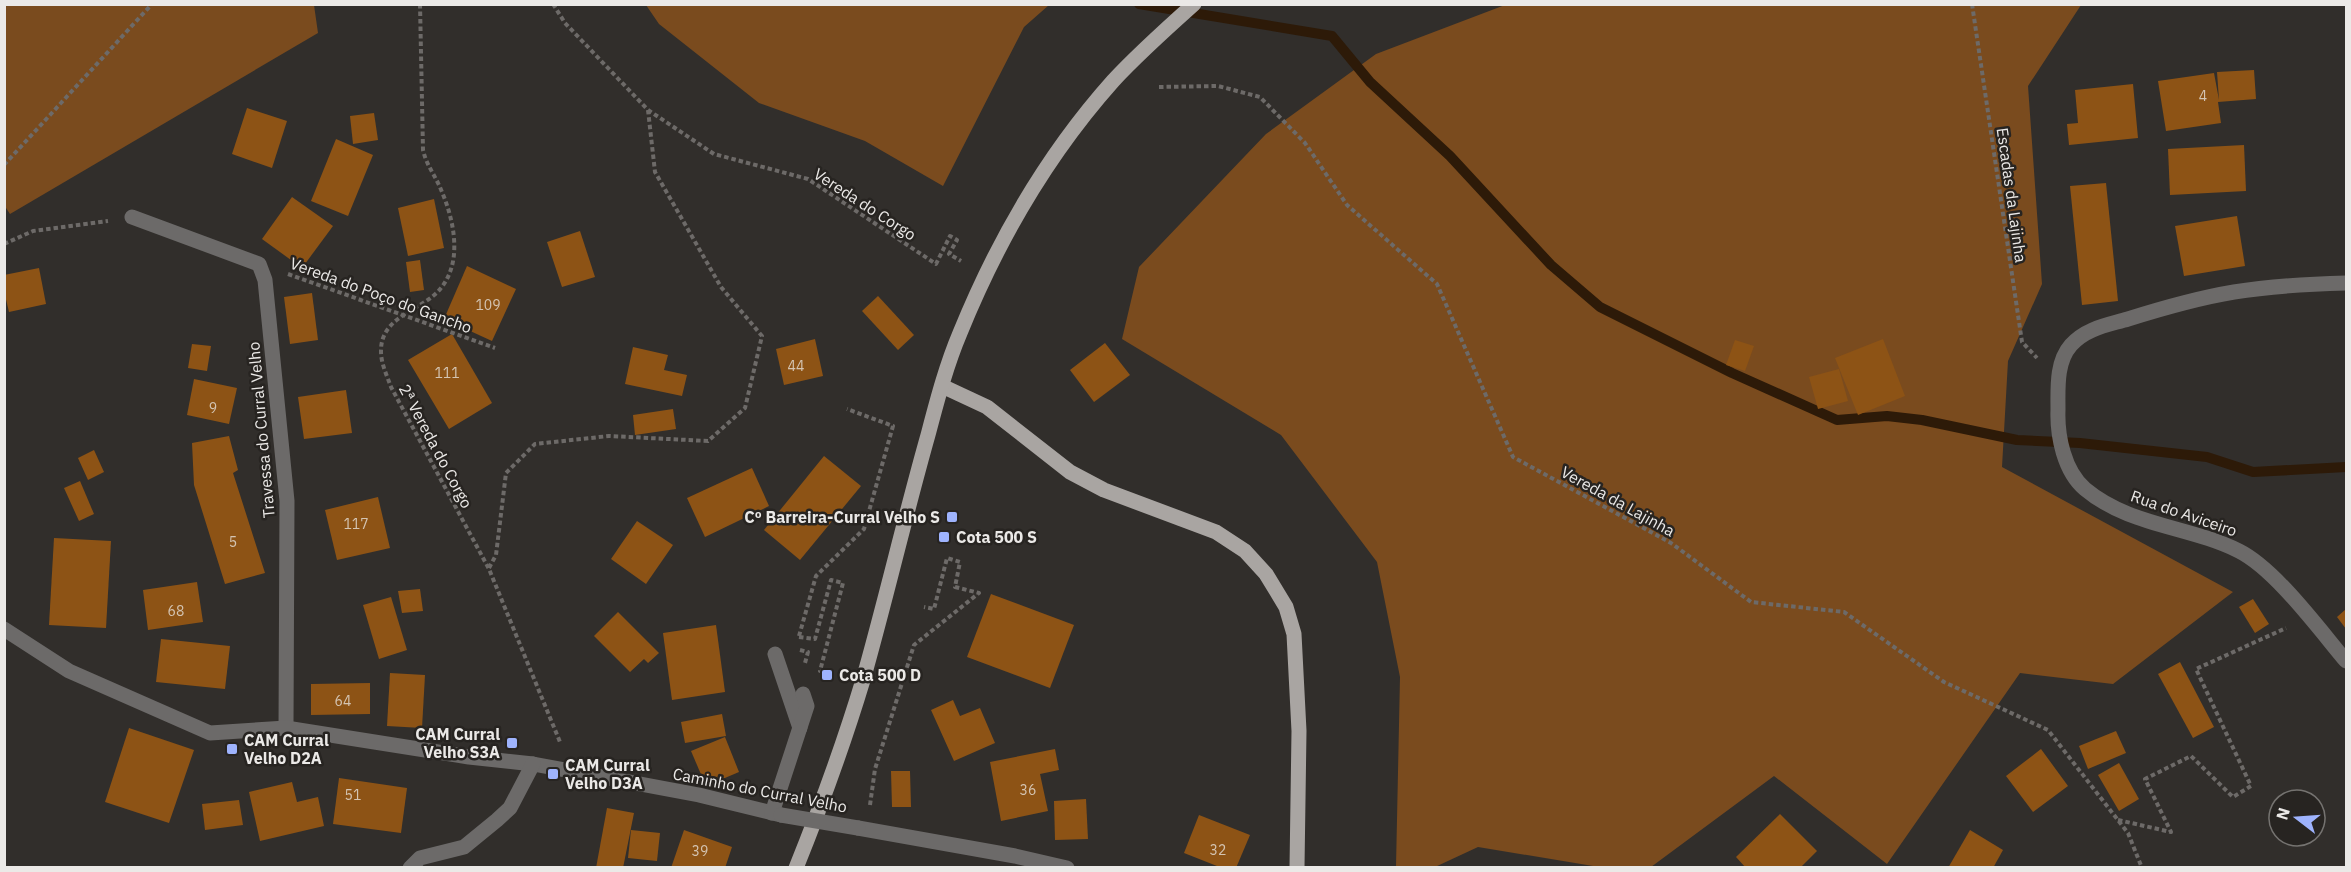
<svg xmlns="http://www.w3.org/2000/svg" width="2351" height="872" font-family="'IBM Plex Sans',sans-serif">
<rect width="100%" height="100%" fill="#312e2b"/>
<g fill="#7a4b1e">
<polygon points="4,5 314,5 318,33 10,214 4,205"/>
<polygon points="646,5 1049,5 1024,27 943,186 865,141 759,103 659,24"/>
<polygon points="1505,5 2081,5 2028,86 2042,284 2008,361 2002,467 2233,592 2113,684 2020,673 1887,864 1774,776 1651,867 1599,867 1478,847 1435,867 1396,867 1400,677 1377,562 1281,435 1122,339 1139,267 1266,134 1376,54"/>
</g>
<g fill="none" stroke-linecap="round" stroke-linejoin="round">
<polyline stroke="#2d1a08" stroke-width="10" points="1139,4 1332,36 1370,82 1450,156 1551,265 1600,307 1732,373 1837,420 1887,416 1922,420 2017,440 2080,443 2207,457 2253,472 2346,467"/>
</g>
<g fill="#8d5315">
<polygon points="2254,70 2256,99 2218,102 2221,123 2166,131 2158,81 2214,73 2219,100 2217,72"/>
<polygon points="2133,84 2138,138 2069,145 2067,124 2078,123 2075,90"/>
<polygon points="247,108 287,121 272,168 232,154"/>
<polygon points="374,113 378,140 353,144 350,116"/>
<polygon points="336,139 373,155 348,216 311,201"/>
<polygon points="2244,145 2246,191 2170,195 2168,149"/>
<polygon points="2106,183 2118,301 2082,305 2070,186"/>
<polygon points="292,197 333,226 302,268 262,239"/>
<polygon points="434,199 444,248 408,256 398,208"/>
<polygon points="2237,216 2245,266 2184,276 2175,226"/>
<polygon points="580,231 595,277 562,287 547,242"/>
<polygon points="420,260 424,290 410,292 406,262"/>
<polygon points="467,266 516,289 492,341 444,319"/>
<polygon points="39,268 46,304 9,312 4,291 4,275"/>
<polygon points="312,293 318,340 290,344 284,297"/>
<polygon points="878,296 914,335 898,350 862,311"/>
<polygon points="452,334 492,403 449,429 408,360"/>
<polygon points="815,339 823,376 784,385 776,349"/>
<polygon points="1883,339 1905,396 1858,415 1835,358"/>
<polygon points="1735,340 1754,346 1745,371 1726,365"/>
<polygon points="1105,343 1130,375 1094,402 1070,370"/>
<polygon points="192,344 211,346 207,371 188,368"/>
<polygon points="633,347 668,355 664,370 687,375 682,396 625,384"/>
<polygon points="1839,369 1848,401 1818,409 1809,377"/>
<polygon points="194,379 237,388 229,424 187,415"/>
<polygon points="346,390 352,433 304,439 298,397"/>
<polygon points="673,409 676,429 635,435 633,415"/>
<polygon points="229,436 238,470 233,473 265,573 225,584 194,485 192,443"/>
<polygon points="94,450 104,472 88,480 78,458"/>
<polygon points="824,456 861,486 800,560 764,530"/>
<polygon points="752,468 769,506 705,537 687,498"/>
<polygon points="80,481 94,514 79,521 64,488"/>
<polygon points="378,497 390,548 337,560 325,510"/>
<polygon points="637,521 673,545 646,584 611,559"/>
<polygon points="54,538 111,541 106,628 49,625"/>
<polygon points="197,582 203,622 148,630 143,590"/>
<polygon points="420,589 423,611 402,613 398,591"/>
<polygon points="991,594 1074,625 1050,688 967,657"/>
<polygon points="391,597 407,650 379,659 363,605"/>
<polygon points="2253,599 2269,624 2255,633 2239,607"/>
<polygon points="2346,609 2346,629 2337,617"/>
<polygon points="618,612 659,653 648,663 644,659 630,672 594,636"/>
<polygon points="716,625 725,692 672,700 663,633"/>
<polygon points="161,639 230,646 225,689 156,682"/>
<polygon points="2180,662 2214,727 2193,738 2158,674"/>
<polygon points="390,673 425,675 422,728 387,726"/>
<polygon points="370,683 370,714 311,715 311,684"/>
<polygon points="953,700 960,716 980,708 995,743 954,761 931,710"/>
<polygon points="722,714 726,736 685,743 681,722"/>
<polygon points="129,728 194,750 169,823 105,802"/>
<polygon points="2116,731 2126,753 2088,769 2079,746"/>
<polygon points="725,737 739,772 706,786 691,751"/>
<polygon points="1055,749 1059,770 1040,774 1048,811 1001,821 990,762"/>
<polygon points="2041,749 2068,786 2033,812 2006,776"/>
<polygon points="2119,763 2139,799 2119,811 2098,775"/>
<polygon points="891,771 910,771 911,807 892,807"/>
<polygon points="339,778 407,788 401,833 333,824"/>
<polygon points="292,782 297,802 318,797 324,826 260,841 249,792"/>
<polygon points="1086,799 1088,839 1055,840 1054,801"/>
<polygon points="239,800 243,825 205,830 202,804"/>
<polygon points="607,808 634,813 623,868 596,868"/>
<polygon points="1780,814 1817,851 1800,868 1746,868 1736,857"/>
<polygon points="1199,815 1250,835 1236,868 1222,868 1184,853"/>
<polygon points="631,830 660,833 657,861 628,858"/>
<polygon points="684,830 732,847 725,868 671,868"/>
<polygon points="1970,830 2003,850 1993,868 1948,868"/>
</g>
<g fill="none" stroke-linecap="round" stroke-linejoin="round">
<g stroke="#6d6a68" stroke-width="4" stroke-dasharray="4.5 3" stroke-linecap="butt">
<path d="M420,4L423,150C426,163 432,171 438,183C448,204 456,230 454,254C453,266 449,278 441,288C423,311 380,315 381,352C381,363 387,376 391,387L489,569L560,742"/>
<polyline points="553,4 565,23 648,110 714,154 808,179 936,264 950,236 957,240 949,254 961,261"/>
<polyline points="1972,4 2022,342 2037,358"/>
<polyline points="1159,87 1218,86 1260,97 1305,143 1347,205 1437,284 1513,457 1671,543 1751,602 1844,612 1944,682 2048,730 2128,833 2142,868"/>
<polyline points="4,165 152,4"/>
<polyline points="4,244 33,231 108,221"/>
<polyline points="288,274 495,348"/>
<polyline points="489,568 496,555 506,473 535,444 609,436 708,441 745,408 762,336 721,287 655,172 648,110"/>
<polyline points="799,636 816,576 864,529 893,426 847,409"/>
<polyline points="799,637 815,639 831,580 843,583 820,671 825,673"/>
<polyline points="800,650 808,652 805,663"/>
<polyline points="870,805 875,769 914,645 979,593 955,587 960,562 947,558 934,609 924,607"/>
<polyline points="2118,820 2171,832 2145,779 2191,756 2233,797 2251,786 2196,669 2286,628"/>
</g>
<g stroke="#6c6a69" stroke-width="15">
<polyline points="132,217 259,264 265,280 287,501 286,728"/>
<path d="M2346,283C2309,284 2271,286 2234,292C2198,298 2163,308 2128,319C2108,325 2086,328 2071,345C2056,362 2058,388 2058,410C2057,436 2064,471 2085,489C2129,526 2189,526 2239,551C2275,569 2319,629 2346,661"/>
<polyline points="4,629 69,671 210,733 286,728 469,757 533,764 699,795 781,815"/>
<polyline points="775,654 800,728"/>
<polyline points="772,813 807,706 803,694"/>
<polyline points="858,828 1015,856 1067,868"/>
<polyline points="410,868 420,858 464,847 497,820 510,808 533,764"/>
</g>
<g stroke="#a9a5a2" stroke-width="15">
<polyline points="942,386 987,407 1070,472 1104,490 1216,532 1245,551 1266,574 1286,607 1294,634 1299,731 1297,868"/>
<path d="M796,868C821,806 844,743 863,680C886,599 905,516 928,435C937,401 946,366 960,333C997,242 1047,155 1113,81C1138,54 1166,29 1194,4"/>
</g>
<polyline stroke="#6c6a69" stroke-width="15" points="781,815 858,828"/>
</g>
<g fill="#9eb3fd" stroke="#272421" stroke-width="2">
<rect x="946" y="511" width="12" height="12" rx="3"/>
<rect x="938" y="531" width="12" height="12" rx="3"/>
<rect x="821" y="669" width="12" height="12" rx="3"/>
<rect x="506" y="737" width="12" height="12" rx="3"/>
<rect x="226" y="743" width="12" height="12" rx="3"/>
<rect x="547" y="768" width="12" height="12" rx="3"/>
</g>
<g text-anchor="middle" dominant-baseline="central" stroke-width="5" stroke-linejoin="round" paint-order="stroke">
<g font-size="14" fill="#d4c4b2">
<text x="2203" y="96">4</text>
<text x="488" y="305">109</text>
<text x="796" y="366">44</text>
<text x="447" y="373">111</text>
<text x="213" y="408">9</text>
<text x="356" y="524">117</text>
<text x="233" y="542">5</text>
<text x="176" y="611">68</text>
<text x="343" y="701">64</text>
<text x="1028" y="790">36</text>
<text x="353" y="795">51</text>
<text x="1218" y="850">32</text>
<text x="700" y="851">39</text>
</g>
<g font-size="16" fill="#ebe9e7" stroke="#272421">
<text transform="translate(2012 195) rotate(82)">Escadas da Lajinha</text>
<text transform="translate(865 204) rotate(33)">Vereda do Corgo</text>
<text transform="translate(381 295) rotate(20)">Vereda do Poço do Gancho</text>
<text transform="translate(261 430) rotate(-95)">Travessa do Curral Velho</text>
<text transform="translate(436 446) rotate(62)">2ª Vereda do Corgo</text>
<text transform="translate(1618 501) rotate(29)">Vereda da Lajinha</text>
<text transform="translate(2184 513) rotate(19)">Rua do Aviceiro</text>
<text transform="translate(760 790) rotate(11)">Caminho do Curral Velho</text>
</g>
<g font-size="16" font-weight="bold" fill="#ebe9e7" stroke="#272421" text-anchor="start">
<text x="940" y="517" text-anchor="end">Cº Barreira-Curral Velho S</text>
<text x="956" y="537">Cota 500 S</text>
<text x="839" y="675">Cota 500 D</text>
<text x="500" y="734" text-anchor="end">CAM Curral<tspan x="500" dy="18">Velho S3A</tspan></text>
<text x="244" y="740">CAM Curral<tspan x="244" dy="18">Velho D2A</tspan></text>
<text x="565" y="765">CAM Curral<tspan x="565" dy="18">Velho D3A</tspan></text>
</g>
</g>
<rect width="2351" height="872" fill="none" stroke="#ebe9e7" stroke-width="12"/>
<g transform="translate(2297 818) rotate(287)"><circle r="28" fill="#272421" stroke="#757370" stroke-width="1.5"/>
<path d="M0-4.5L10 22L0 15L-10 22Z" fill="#9eb3fd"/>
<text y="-9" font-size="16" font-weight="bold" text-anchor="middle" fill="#ebe9e7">N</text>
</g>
</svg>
